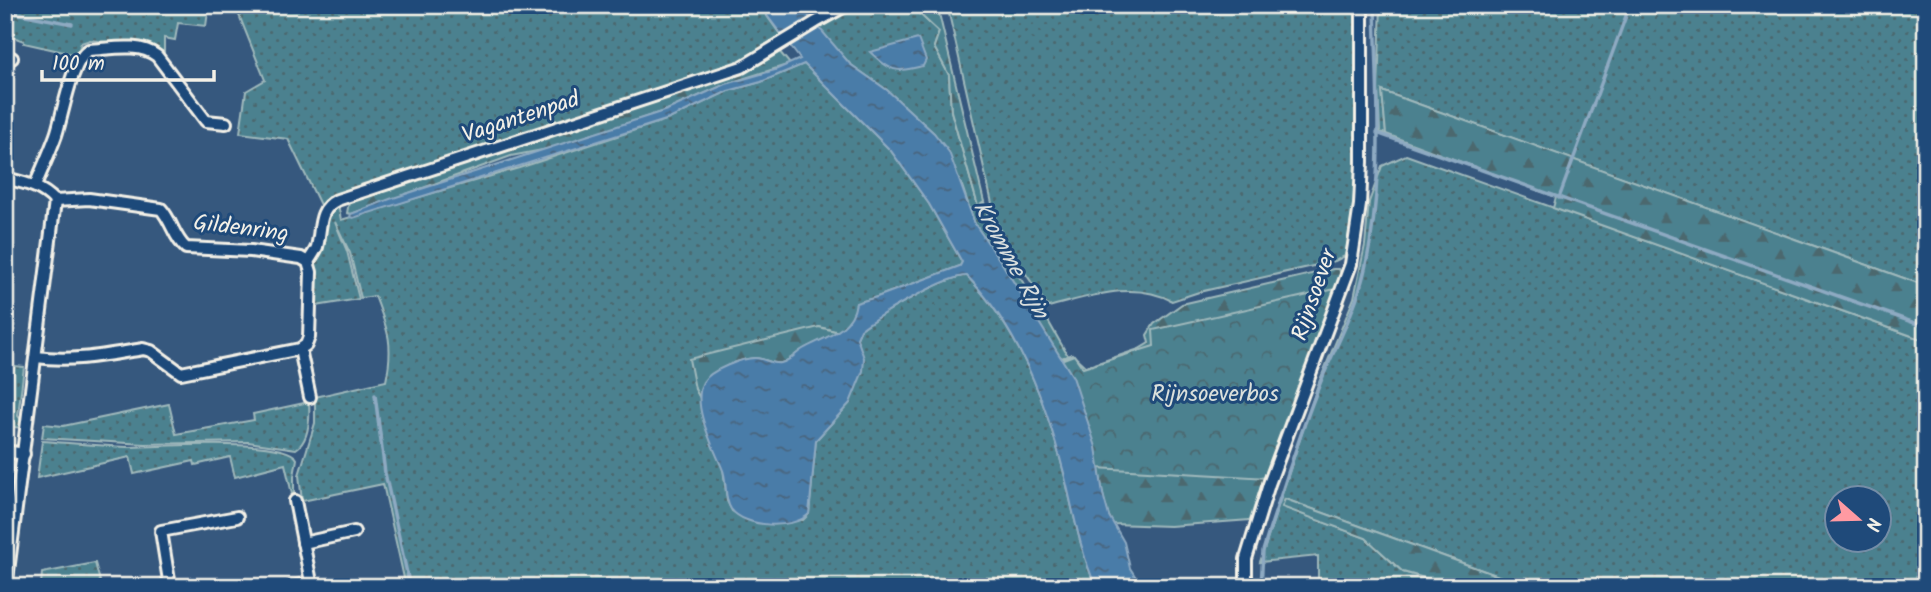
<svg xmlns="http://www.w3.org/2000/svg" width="1931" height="592" font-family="Kalam,sans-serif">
<defs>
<pattern id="grass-dots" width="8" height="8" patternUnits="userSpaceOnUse" patternTransform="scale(1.75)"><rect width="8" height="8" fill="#4c818f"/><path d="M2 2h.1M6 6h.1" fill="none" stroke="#4b676e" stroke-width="1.8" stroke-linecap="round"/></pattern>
<pattern id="forest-firs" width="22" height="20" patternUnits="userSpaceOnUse" patternTransform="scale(1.75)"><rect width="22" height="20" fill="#4c818f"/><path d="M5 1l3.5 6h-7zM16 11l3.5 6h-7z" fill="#4b676e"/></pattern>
<pattern id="park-crowns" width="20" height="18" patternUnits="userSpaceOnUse" patternTransform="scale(1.75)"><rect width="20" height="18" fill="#4c818f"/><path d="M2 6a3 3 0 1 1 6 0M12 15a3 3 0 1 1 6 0" fill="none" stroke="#4b676e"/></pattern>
<pattern id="water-ripples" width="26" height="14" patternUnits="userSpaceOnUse" patternTransform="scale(1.75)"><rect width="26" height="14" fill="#4a7ba8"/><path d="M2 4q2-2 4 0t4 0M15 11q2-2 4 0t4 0" fill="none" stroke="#4a647c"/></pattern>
</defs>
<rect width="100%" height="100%" fill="#36587e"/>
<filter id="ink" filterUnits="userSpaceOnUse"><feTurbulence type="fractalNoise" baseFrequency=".0143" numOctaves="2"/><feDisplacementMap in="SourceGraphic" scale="14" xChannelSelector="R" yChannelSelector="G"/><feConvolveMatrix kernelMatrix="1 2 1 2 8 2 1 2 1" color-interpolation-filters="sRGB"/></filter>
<g filter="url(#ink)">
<g fill="url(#grass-dots)" stroke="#a0b9bc" stroke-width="2" fill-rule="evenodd">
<polygon points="5,5 209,5 206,26 178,23 175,40 164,38 164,52 153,48 90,40 81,43 77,55 24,43 24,41 5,34"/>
<polygon points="235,5 759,5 782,37 746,60 322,209 288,139 240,133 246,91 265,80"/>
<polygon points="875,5 910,5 939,32 934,47 949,75 951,111 978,206 984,202 994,239 1037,313 1038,308 1043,312 1068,356 1062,358 1058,354 975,224 962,186 934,133 887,90 850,64 815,26 843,10"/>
<path d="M947,5H1355C1358,88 1362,174 1345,256L1335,261L1199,292L1172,301C1132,280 1089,297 1048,307L1008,247L996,221Z"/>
<polygon points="1381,5 1926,5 1926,286 1382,91 1386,134 1380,132 1378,90"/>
<path d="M804,64L891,151L929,204L962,262L960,266L877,297L856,303L854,315L839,332L819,327L695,389L700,398L711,442L723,468L727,501L732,511L743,518L803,520L809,514L816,440L850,403L857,338L861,329C879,315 947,275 967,276C1019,330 1046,402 1064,473C1073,510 1080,551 1096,587H406L383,484L302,501L299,475L315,423V397L386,381C394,344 388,330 375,296L361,298L350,253L335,222L347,251L359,299L316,306V260L328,210L338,204L341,220L519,168L669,119L728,91L761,82Z"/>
<path d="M1406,155L1926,341V587H1529L1285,499L1283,507L1366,538L1403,572L1439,582L1456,578L1480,587H1318V556L1260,562L1317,387L1354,298L1365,245L1369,202L1382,166ZM1836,498H1878V540H1836Z"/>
<polygon points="14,366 24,367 18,416 22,421 21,428 6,426"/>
<path d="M309,402C310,417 310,440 296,449L248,442L145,444L42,438L44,424L63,426L169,404L176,434L254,420L253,414Z"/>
<path d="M42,441C70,443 99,446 128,447C156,447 286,437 297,459L294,476V494H292L285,464L235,477L230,457L195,465L194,461L134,474L130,457L37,478Z"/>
<polygon points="95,563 101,585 41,584 42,573"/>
</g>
<g fill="url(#forest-firs)" stroke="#a0b9bc" stroke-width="2">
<polygon points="910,5 937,5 984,202 978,206 951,111 949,75 934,47 939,32"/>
<polygon points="779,51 790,64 726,84 667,110 553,148 511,156 351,214 347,213 349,202 739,73 762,63"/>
<polygon points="1382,91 1926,286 1926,341 1553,208 1556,197 1386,134"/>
<path d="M1333,269H1339L1342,276L1264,477L1250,520L1170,526L1112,524C1101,500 1101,475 1096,450C1091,421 1076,384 1062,358L1072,354L1086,367L1139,349L1149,343L1147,335L1154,324L1182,304Z"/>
<path d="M819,327L839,332C827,338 816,342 804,349C796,353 790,361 781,363C771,365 763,357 754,358C734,360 701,375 700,398L695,389L689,359Z"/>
<polygon points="1285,499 1529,587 1480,587 1456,578 1439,582 1403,572 1366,538 1282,507"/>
</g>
<g fill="url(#park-crowns)" stroke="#a0b9bc" stroke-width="2">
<polygon points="991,227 1004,256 1030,292 1031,315 983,243"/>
<polygon points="1340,288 1268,478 1096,468 1058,361 1074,355 1083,368 1154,346 1153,330"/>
</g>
<g fill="url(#water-ripples)" stroke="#8eaac2" stroke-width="2">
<path d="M759,5H802L815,26L822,31L850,64L887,90L934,133L949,152L975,224L1003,265L1073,377L1096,447L1103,494L1109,516L1124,542L1130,568L1142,587H1096C1080,551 1073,510 1064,473C1046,403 1019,329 967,276C947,275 879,315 861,329L857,338L864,358L863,371L850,403L816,440L809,514C793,530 745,528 731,509C723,497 728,480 722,468C713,446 691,405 703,382C710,370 743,358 755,358C765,358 771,365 781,363C790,361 796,353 803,349C825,337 852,331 856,303L877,297L960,266L962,262L929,204L891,151L804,64L761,82L728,91L669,119L353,218L350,217L351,214L390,199L667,110L726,84L775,70L800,59Z"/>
<path d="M918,39L926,60L923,66C894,73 892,72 870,52Z"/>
</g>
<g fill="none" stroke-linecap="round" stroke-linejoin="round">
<g stroke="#8eaac2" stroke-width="3.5">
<polyline points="1375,9 1388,5"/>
<polyline points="5,11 72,24"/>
<polyline points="1377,133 1926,327"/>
<polyline points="1559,198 1630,5"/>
<polyline points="375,395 385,473 410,587"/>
<path d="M1261,587L1263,551L1270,528C1286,481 1300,432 1319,386C1332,353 1350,322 1360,288C1386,199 1377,96 1375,5"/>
</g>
<defs>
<g id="minor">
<polyline points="5,56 12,58"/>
<path d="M5,178C25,183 41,186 55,201"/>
<path d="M35,186C42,169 50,152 56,135C63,115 71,60 89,50C111,49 139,42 157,56L206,121L226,123"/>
<path d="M308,262C311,257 315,252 317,247C322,228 317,210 337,200L742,67L816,22L843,7L852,5"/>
<polyline points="300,349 310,397"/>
<path d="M36,357C73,362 106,355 143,349L151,351L181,373L300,349L306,345L309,337L311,272L308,262L301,258L251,251L186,248C174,238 172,221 161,209L89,199L55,201"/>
<polyline points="5,451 24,454"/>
<polyline points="295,501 312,587"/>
<polyline points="303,543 354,532"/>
<polyline points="6,587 55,201"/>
<polyline points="170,587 161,531 237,517"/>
<polyline points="291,587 311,583"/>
<polyline points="1246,587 1246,559 1269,484 1351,264 1360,205 1362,162 1362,5"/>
</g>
</defs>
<use href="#minor" stroke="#f4f1e8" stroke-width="16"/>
<use href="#minor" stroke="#1f4a7a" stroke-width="10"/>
</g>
</g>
<g text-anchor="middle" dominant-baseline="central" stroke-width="6" stroke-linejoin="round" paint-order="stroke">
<g font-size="23" fill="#f4f1e8" stroke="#1f4a7a">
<text transform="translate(521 118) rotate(-18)">Vagantenpad</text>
<text transform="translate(241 229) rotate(7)">Gildenring</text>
<text transform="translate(1315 295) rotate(-71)">Rijnsoever</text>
</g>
<g font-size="23" fill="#dbe0db" stroke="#1f4a7a">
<text x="1215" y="395">Rijnsoeverbos</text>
</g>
<g font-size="24" font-style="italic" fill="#dadfde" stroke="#1f4a7a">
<text transform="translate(1010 260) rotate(61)">Kromme Rijn</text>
</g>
</g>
<rect width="1931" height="592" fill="none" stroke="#1f4a7a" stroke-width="28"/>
<rect x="14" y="14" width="1903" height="564" fill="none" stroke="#f4f1e8" stroke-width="2.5" filter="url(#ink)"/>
<g transform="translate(1858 519) rotate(110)"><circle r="33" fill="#1f4a7a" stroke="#748da6" stroke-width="2"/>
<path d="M0-5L12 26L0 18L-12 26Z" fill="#ff9aa2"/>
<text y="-10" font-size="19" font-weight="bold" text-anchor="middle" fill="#f4f1e8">N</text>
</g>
<path d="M42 70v10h172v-10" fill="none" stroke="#f4f1e8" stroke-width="3.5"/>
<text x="52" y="70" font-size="21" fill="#f4f1e8" stroke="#1f4a7a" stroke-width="5" paint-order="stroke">100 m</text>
</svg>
